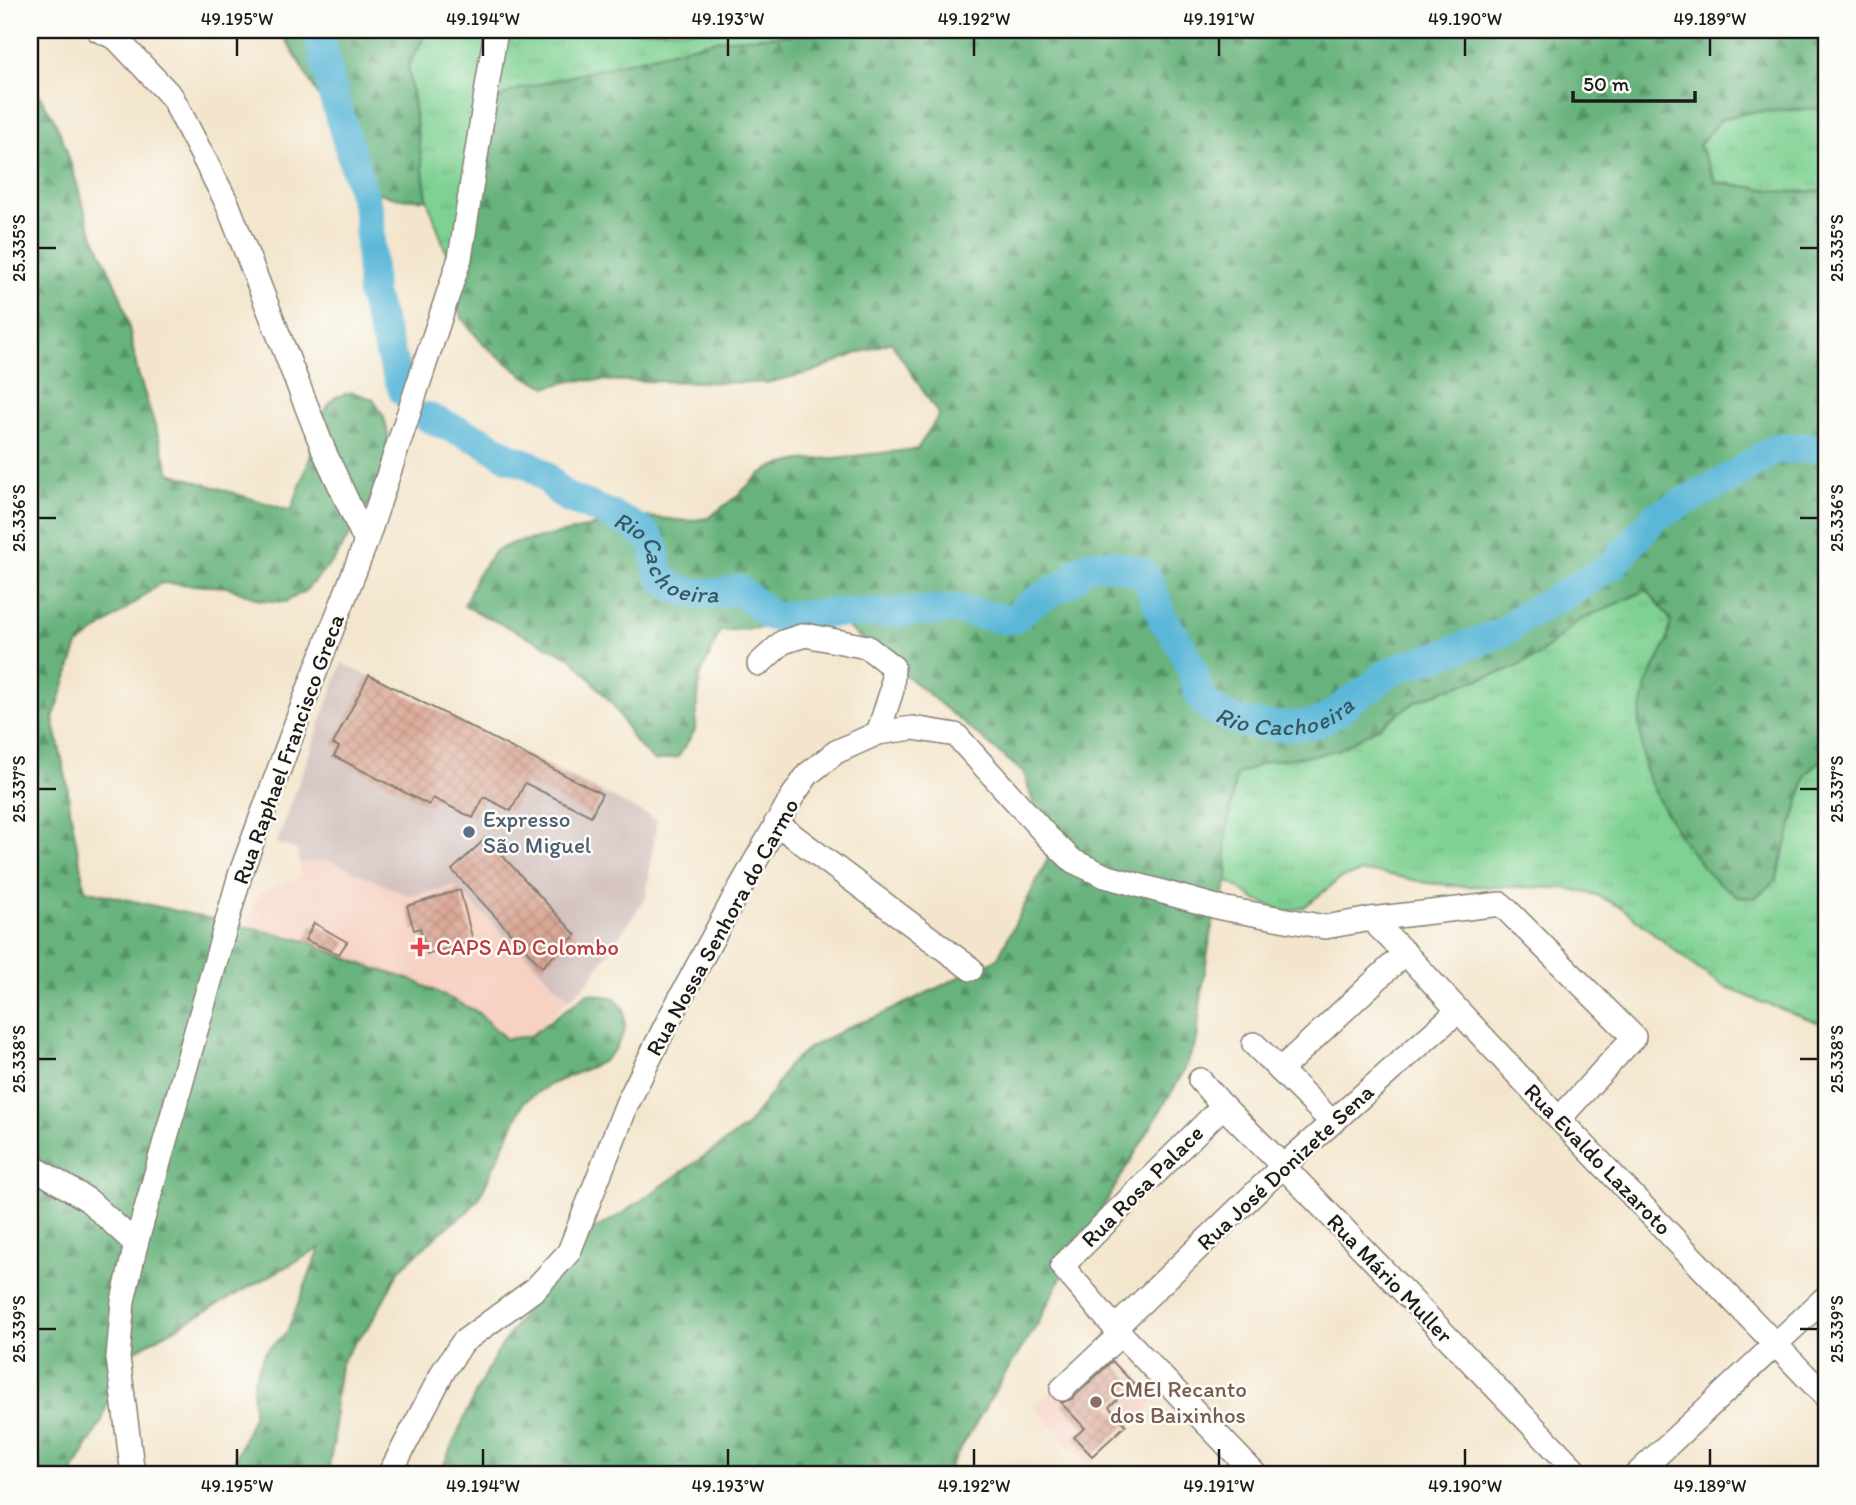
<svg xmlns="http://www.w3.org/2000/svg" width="1856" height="1505" font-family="Itim,sans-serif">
<defs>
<pattern id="grass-tufts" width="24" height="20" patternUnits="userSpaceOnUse" patternTransform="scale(1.75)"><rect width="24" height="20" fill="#7fd193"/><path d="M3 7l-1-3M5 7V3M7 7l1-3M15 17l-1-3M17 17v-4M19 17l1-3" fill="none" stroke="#6db37e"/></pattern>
<pattern id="forest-firs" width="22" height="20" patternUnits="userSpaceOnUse" patternTransform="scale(1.75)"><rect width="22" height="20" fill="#67b37d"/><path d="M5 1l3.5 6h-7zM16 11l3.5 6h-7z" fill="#549166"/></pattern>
<pattern id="building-cross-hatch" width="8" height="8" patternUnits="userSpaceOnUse" patternTransform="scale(1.75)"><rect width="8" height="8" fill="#dba896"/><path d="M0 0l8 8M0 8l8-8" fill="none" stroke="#bb9081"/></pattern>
</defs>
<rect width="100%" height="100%" fill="#fdfcf7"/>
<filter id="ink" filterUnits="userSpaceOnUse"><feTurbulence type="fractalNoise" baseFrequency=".0143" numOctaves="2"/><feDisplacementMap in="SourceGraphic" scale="14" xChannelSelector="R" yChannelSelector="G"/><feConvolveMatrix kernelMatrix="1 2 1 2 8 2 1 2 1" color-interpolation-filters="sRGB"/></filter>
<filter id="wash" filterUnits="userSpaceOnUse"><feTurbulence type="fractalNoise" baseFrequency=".00686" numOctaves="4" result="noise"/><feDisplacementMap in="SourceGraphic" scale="28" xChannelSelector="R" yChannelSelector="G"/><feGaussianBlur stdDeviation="1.57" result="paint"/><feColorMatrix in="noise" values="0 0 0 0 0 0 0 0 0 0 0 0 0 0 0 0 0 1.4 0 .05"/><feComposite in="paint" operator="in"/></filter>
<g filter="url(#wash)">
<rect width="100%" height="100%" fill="#f3e5cc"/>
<g fill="#f6d2c3">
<polygon points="329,860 410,896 454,886 570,999 530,1036 506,1039 476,1011 412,980 367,966 303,940 248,927 254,904 261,892 297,879 300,870 299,863"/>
<polygon points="1107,1341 1158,1398 1089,1465 1034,1407"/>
</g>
<polygon fill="#d1bfbd" points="342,663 657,820 646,897 588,982 570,999 454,886 410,896 329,860 299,863 297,850 277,843"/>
<g fill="url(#grass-tufts)" stroke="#4e7658" stroke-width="2">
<polygon points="428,30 866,30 460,290 427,199 408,66"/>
<polygon points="1826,108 1826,191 1786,192 1716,182 1699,145 1721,119 1751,112"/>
<polygon points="1647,589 1671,620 1667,642 1646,685 1776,880 1806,775 1826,755 1826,1025 1761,1002 1722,985 1698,969 1621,907 1597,895 1564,888 1462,886 1427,883 1381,873 1362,872 1341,878 1304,907 1286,912 1256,900 1228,881 1225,841 1236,775 1268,761 1318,755 1374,730 1417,701 1444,690 1512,669 1537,656 1580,620"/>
</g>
<g fill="url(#forest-firs)" stroke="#42684c" stroke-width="2">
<path d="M280,30H428L408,66L427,199C381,201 350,187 334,142C330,130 328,116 323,105C310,79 294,55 280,30Z"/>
<polygon points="866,30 1826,30 1826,108 1751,112 1721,119 1699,145 1716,182 1786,192 1826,191 1826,755 1806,775 1776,880 1755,898 1738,897 1711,877 1680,837 1658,799 1644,768 1639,722 1646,685 1667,642 1671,620 1647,590 1580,620 1537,656 1512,669 1444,690 1417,701 1374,730 1340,749 1318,755 1268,761 1236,775 1225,841 1228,881 1212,926 1201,996 1197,1040 1184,1071 1062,1276 1037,1325 1005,1374 945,1475 439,1475 477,1390 495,1356 551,1271 568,1251 593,1230 623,1213 746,1127 772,1092 788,1066 808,1048 853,1025 879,1016 997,959 1049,857 1024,773 841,622 720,631 700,677 695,730 678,757 654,761 635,742 614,706 572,658 464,606 476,577 495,551 513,543 573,531 620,519 648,517 688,521 708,518 736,497 760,474 775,466 801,460 836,458 917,449 939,415 891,342 855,354 812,372 766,383 576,380 547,387 524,376 484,345 463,320 458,308 470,179 492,103 512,91 716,40"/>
<polygon points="30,81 54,119 65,145 90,227 121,297 128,322 137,370 170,473 291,511 318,435 322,414 335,397 352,392 373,399 384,417 388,434 387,460 372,499 334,560 305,591 285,602 260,600 228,587 161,583 78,645 53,719 67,782 70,809 85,890 303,940 367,966 412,980 476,1011 506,1039 530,1036 588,993 615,998 624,1009 625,1030 615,1050 602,1062 547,1086 524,1102 479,1198 468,1211 440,1233 400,1269 371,1323 352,1346 340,1365 335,1401 334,1440 329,1466 323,1475 229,1475 253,1416 253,1382 265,1352 287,1332 320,1248 132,1352 112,1389 102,1420 71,1475 30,1475"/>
</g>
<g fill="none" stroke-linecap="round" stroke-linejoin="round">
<g stroke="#5ab7d8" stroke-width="30">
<polyline points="318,30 334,98 369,213 372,294 394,366 404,392"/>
<path id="s1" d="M427,417L482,441L508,457L530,465L546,477L560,492L568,498C587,504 634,523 647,536C659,548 653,558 659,571C670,598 715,596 738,589L771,616L780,617L832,613H888L954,609L1006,619L1015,618L1030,604L1073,580L1080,570L1089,565L1110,564L1141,572L1148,580L1163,619L1181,646L1195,677L1197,688L1202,700L1215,711L1234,720L1264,726H1296L1317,723L1336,713L1352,699L1370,688L1385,675L1404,666L1444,654L1503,632L1512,626L1521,618L1563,595L1613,564L1655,517L1723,482L1775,449L1826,447"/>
</g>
</g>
<g id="blocks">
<g fill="url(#building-cross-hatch)">
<polygon points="369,675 602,794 591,816 525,783 511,811 484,797 473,818 433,798 429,805 334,756 339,747 333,744"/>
<polygon points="486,838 576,935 542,967 452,870"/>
<polygon points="460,890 473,941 427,954 420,928 414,930 407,906"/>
<polygon points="314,923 347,942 339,954 305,940"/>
<polygon points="1112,1361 1134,1384 1109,1407 1126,1425 1092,1456 1074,1437 1085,1428 1061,1403 1072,1399"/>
</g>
</g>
</g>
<g filter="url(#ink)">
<use href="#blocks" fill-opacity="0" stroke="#888074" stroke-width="2"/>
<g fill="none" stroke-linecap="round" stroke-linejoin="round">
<defs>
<g id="minor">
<polyline points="98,30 116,38 172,97 227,203 324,451 366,542"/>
<polyline points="759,664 783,642 805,635 867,647 893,667 892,690 878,733"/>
<polyline points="776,823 971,969"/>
<polyline points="1371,919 1405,953 1559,1119 1826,1397"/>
<polyline points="1254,1044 1332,1122"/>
<polyline points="1280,1070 1405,953"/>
<polyline points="1200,1080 1223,1106 1283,1166 1580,1475"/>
<polyline points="1223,1106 1062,1266 1115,1328 1256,1475"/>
<polyline points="30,1165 88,1200 136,1244"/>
<polyline points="1115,1328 1283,1166 1458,1011"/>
<polyline points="1062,1389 1121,1334"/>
<polyline points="133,1475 118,1358 123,1301 136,1244 240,875 311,683 366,542 460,258 496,30"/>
<polyline points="389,1475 444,1370 463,1342 535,1289 569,1252 627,1104 667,1023 732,902 792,797 808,774 836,752 878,733 913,728 956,735 1048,837 1073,861 1105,876 1221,908 1325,927 1371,919 1501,904 1634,1037 1559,1119"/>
<polyline points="1636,1475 1826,1297"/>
</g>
</defs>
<use href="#minor" stroke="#888074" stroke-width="26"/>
<use href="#minor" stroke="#fff" stroke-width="23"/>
</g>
</g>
<path fill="none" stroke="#1c1c1c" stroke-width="2.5" d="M237,38V56M483,38V56M728,38V56M974,38V56M1219,38V56M1465,38V56M1710,38V56M38,248H56M1800,248H1818M38,518H56M1800,518H1818M38,789H56M1800,789H1818M38,1059H56M1800,1059H1818M38,1329H56M1800,1329H1818M237,1449V1466M483,1449V1466M728,1449V1466M974,1449V1466M1219,1449V1466M1465,1449V1466M1710,1449V1466"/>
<circle fill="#5c6f8a" stroke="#fdfcf7" stroke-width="2.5" cx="469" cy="832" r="7"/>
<path fill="#e0444e" stroke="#fdfcf7" stroke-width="2.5" d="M416.5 936.5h7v7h7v7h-7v7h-7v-7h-7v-7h7z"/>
<circle fill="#8d6e63" stroke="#fdfcf7" stroke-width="2.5" cx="1096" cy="1402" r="7"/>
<g text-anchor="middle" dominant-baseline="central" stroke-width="5" stroke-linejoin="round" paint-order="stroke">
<g font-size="23" fill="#1c1c1c" stroke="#fdfcf7">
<text transform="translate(288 749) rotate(-70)">Rua Raphael Francisco Greca</text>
<text transform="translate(722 927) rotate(-61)">Rua Nossa Senhora do Carmo</text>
<text transform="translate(1598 1159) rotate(46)">Rua Evaldo Lazaroto</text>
<text transform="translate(1285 1167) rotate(-43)">Rua José Donizete Sena</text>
<text transform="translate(1142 1186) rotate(-45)">Rua Rosa Palace</text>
<text transform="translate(1390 1278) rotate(46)">Rua Mário Muller</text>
</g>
<g font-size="23" fill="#4e5e75" stroke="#fdfcf7" text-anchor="start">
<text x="483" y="819">Expresso<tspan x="483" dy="26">São Miguel</tspan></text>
</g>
<g font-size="23" fill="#be3a42" stroke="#fdfcf7" text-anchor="start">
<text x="436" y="947">CAPS AD Colombo</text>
</g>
<g font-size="23" fill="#785e54" stroke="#fdfcf7" text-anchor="start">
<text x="1110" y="1389">CMEI Recanto<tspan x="1110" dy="26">dos Baixinhos</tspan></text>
</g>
<g font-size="24" font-style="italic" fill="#355a67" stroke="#fdfcf7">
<text stroke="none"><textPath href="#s1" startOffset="287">Rio Cachoeira</textPath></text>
<text stroke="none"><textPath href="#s1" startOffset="1045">Rio Cachoeira</textPath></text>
</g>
</g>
<rect width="1856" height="1505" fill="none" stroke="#fdfcf7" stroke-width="77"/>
<path d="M1573 91v10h122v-10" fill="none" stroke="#1c1c1c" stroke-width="3.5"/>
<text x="1583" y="91" font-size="21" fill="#1c1c1c" stroke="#fdfcf7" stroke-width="5" paint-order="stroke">50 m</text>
<rect x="38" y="38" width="1780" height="1428" fill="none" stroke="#1c1c1c" stroke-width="2.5"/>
<g font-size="18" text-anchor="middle" fill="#1c1c1c">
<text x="237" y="25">49.195°W</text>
<text x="483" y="25">49.194°W</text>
<text x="728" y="25">49.193°W</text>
<text x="974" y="25">49.192°W</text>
<text x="1219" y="25">49.191°W</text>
<text x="1465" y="25">49.190°W</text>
<text x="1710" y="25">49.189°W</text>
<text transform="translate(19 248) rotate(-90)" y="6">25.335°S</text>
<text transform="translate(1837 248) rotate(-90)" y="6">25.335°S</text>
<text transform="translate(19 518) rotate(-90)" y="6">25.336°S</text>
<text transform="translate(1837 518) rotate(-90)" y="6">25.336°S</text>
<text transform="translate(19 789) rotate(-90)" y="6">25.337°S</text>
<text transform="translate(1837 789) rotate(-90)" y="6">25.337°S</text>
<text transform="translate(19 1059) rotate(-90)" y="6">25.338°S</text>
<text transform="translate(1837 1059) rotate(-90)" y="6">25.338°S</text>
<text transform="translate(19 1329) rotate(-90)" y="6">25.339°S</text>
<text transform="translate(1837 1329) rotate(-90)" y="6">25.339°S</text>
<text x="237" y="1492">49.195°W</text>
<text x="483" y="1492">49.194°W</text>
<text x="728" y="1492">49.193°W</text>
<text x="974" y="1492">49.192°W</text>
<text x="1219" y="1492">49.191°W</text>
<text x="1465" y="1492">49.190°W</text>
<text x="1710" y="1492">49.189°W</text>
</g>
</svg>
